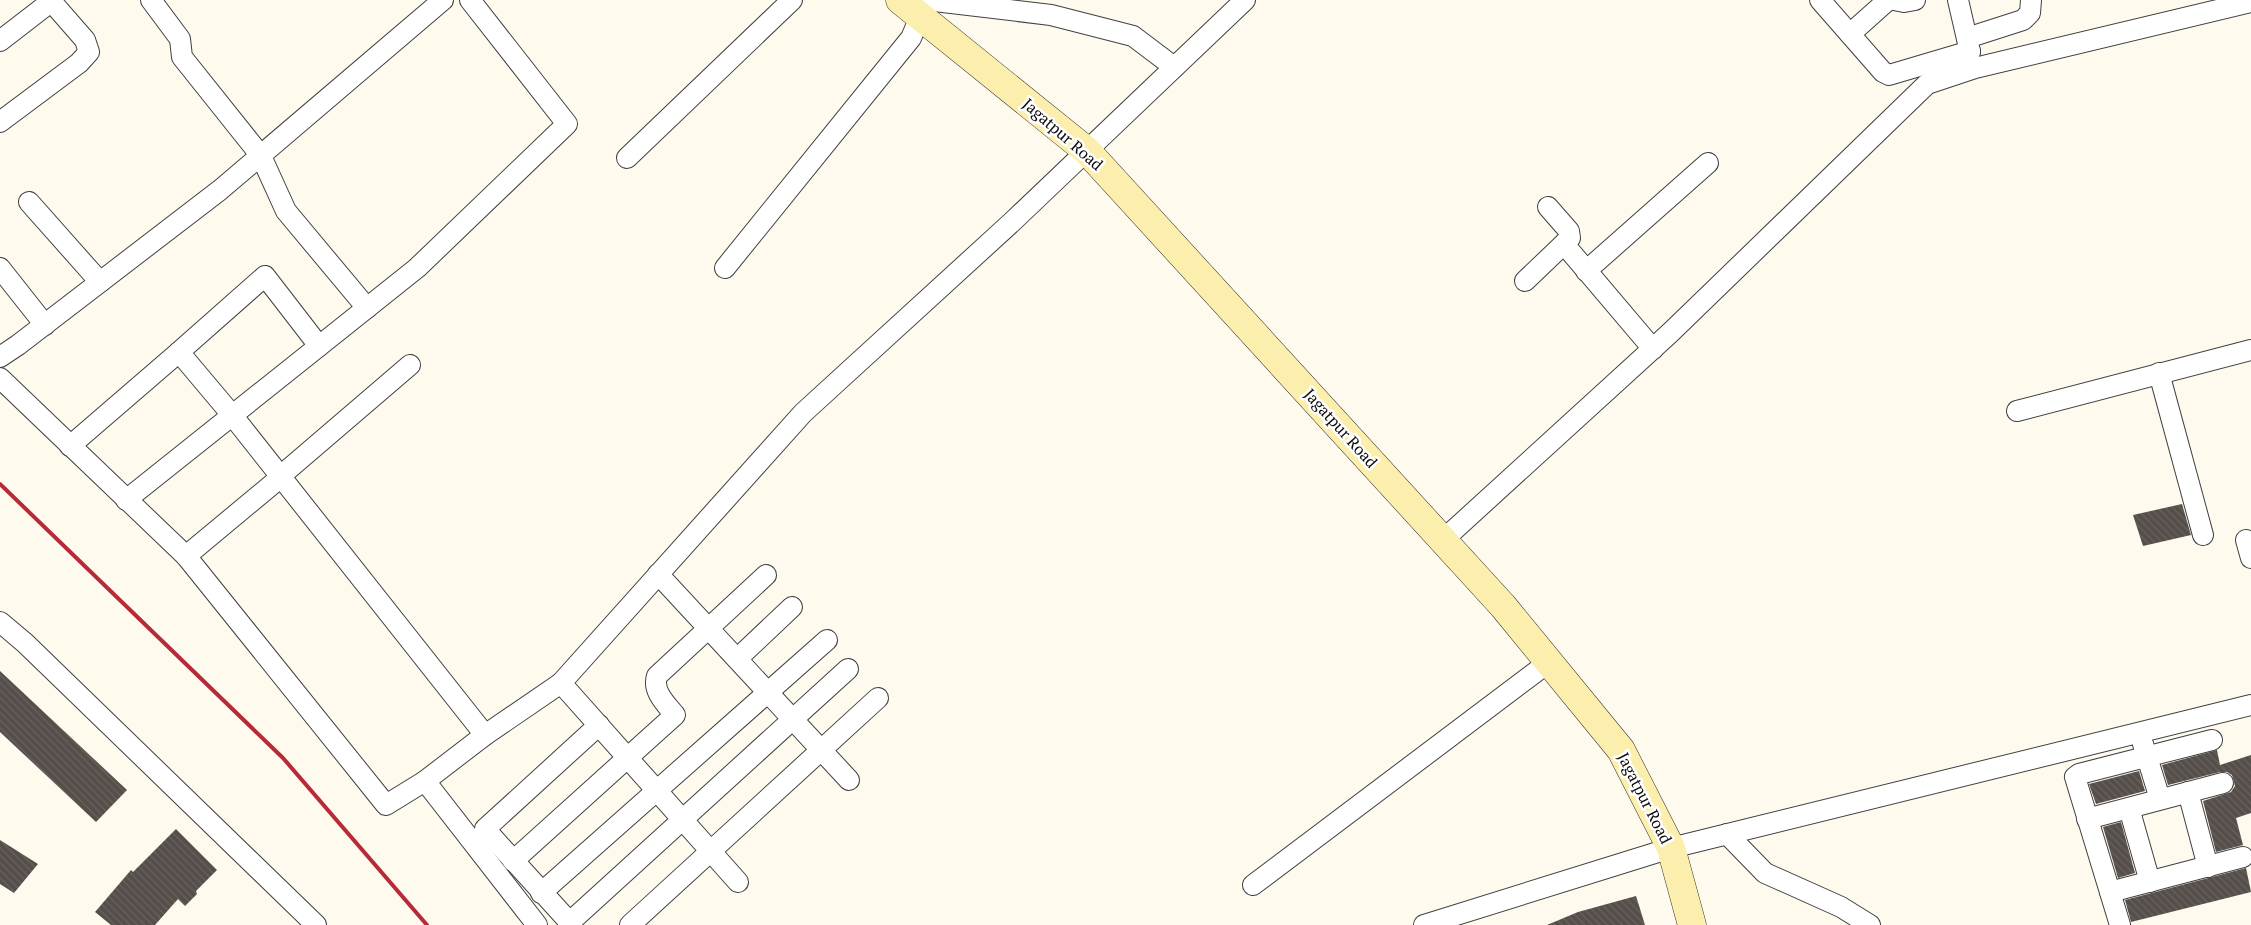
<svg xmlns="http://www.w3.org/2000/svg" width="2251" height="925" font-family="'PT Serif',serif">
<defs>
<pattern id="building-back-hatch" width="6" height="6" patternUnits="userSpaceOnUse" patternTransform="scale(1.25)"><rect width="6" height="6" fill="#554e4a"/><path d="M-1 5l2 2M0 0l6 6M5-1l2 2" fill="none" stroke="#686360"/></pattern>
</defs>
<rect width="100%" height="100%" fill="#fefaee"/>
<g fill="url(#building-back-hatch)">
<polygon points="2182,504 2191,535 2143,546 2133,515"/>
<polygon points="0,671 127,790 96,822 0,732"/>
<polygon points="2217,750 2220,765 2251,755 2251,813 2236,818 2243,845 2216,852 2203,801 2231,792 2235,786 2232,775 2227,772 2220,772 2168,785 2162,765"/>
<polygon points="2139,771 2145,791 2096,804 2089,784"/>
<polygon points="2121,822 2135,873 2118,878 2103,827"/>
<polygon points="176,829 217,870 196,891 197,894 185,906 178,899 155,925 111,925 95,912 131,870 133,872"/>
<polygon points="0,840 38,864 14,893 0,884"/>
<polygon points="2246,868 2251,892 2131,922 2125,900"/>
<polygon points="1636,896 1645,925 1547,925 1578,912"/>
</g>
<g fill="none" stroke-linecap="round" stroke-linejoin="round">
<defs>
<g id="street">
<polyline points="151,0 180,39 182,57 261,156 286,211 367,308"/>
<polyline points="926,0 1051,15 1133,36 1174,67"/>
<polyline points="1820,0 1883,72 1889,75 1970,51"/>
<polyline points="1894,0 1904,2 1915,0"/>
<polyline points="1958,0 1970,52"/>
<polyline points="1850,34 1888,0"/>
<polyline points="1967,38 2023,20 2030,13 2031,0"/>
<polyline points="0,41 53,0"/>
<polyline points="0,122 79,63 89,52 85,40 51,1"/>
<polyline points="627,158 792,0"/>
<polyline points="29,202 100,282"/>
<polyline points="1564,244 1653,349"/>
<polyline points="0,268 45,325"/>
<polyline points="725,268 911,38 927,1"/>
<polyline points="1586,271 1708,163"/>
<polyline points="1525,281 1570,238 1569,231 1548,207"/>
<polyline points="319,346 265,276 179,352 232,415 485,735"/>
<polyline points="0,357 18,345 220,190 443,0"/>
<polyline points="2159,373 2203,535"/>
<polyline points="0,378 186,556 386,805 425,781"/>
<polyline points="2017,411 2251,350"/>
<polyline points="70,446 179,352"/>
<polyline points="126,500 417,268 567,124 470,0"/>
<polyline points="1443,540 1670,333 1927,84 1975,68 2251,2"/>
<polyline points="2246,540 2251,558"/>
<polyline points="186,556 281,477 284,473 410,365"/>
<polyline points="658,574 849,780"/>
<polyline points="0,622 25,643 316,925"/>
<polyline points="737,659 792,607"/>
<polyline points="561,683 738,882"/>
<polyline points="2143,744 2160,799"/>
<polyline points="2188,792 2208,867"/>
<polyline points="2129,808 2150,882"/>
<polyline points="2087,819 2223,783"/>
<polyline points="1727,834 1765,873 1841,907 1870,925"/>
<path d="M513,861L675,715C666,704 652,691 657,676L766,575"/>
<polyline points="1253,885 1549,662"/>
<polyline points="2110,892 2243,857"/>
<polyline points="541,893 827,640"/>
<polyline points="569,923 848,669"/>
<polyline points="537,925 425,781 485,735 561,683 803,413 1012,222 1245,0"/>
<polyline points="572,925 485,829 599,725"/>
<polyline points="630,925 878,698"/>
<polyline points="1424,925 1671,848 2251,705"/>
<polyline points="2120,925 2075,777 2079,774 2212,740"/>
</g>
<polyline id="secondary" points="900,0 1087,151 1503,606 1621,750 1671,848 1692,925"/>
</defs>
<use href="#street" stroke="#404040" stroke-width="22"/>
<use href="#secondary" stroke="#2f2f2f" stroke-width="29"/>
<use href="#street" stroke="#fff" stroke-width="20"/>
<use href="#secondary" stroke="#fceeac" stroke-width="28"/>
<polyline stroke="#b72b39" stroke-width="4" points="0,484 283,758 427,925"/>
</g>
<g text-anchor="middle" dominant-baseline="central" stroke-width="5" stroke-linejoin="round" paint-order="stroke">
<g font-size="16" fill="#0d0d0d" stroke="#fff">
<text transform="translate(1063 134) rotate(41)">Jagatpur Road</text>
<text transform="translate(1341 428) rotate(48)">Jagatpur Road</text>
<text transform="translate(1645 798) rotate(63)">Jagatpur Road</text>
</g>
</g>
</svg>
